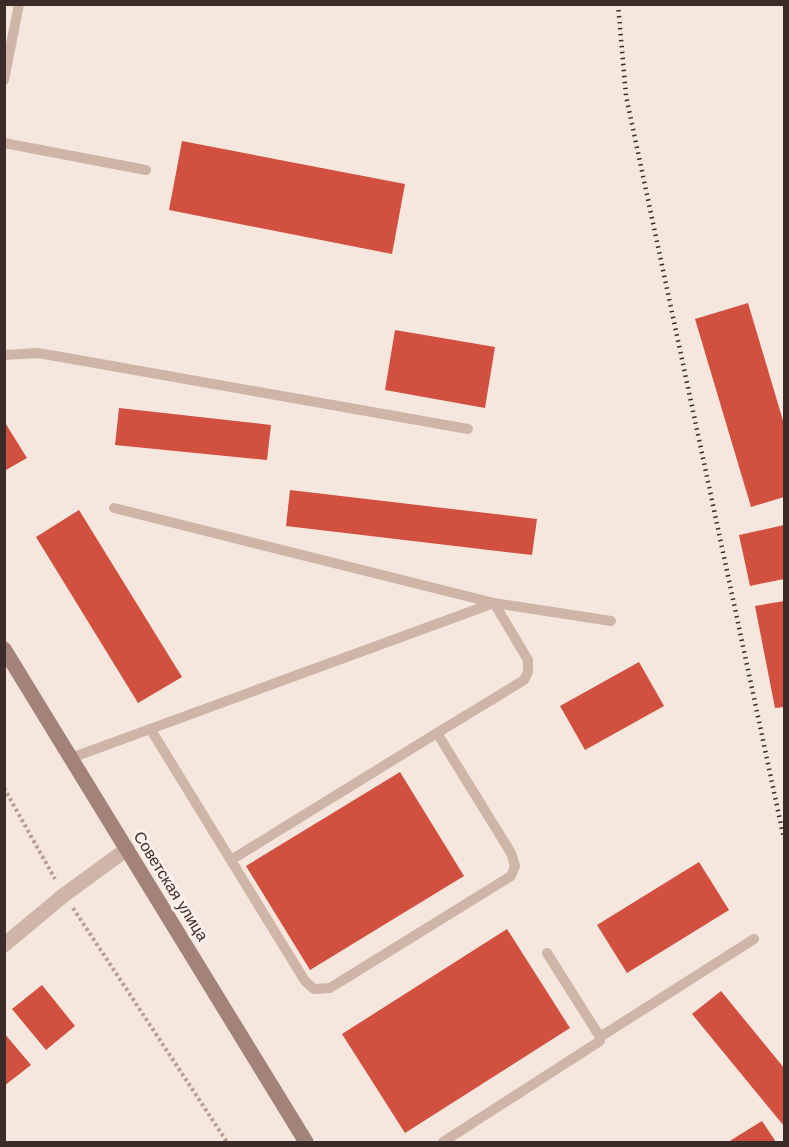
<svg xmlns="http://www.w3.org/2000/svg" width="789" height="1147" font-family="Arial,sans-serif">
<rect width="100%" height="100%" fill="#f5e7de"/>
<g fill="#d15040">
<polygon points="182,141 405,184 392,254 169,210"/>
<polygon points="748,303 784,424 784,497 751,507 695,319"/>
<polygon points="395,330 495,347 485,408 385,390"/>
<polygon points="119,408 271,425 267,460 115,445"/>
<polygon points="4,421 27,458 4,471"/>
<polygon points="290,490 537,519 532,555 286,526"/>
<polygon points="79,510 182,677 138,703 36,537"/>
<polygon points="784,525 784,579 750,586 739,535"/>
<polygon points="784,601 784,707 775,708 755,606"/>
<polygon points="639,662 664,706 585,750 560,706"/>
<polygon points="400,772 464,876 310,970 246,866"/>
<polygon points="699,862 729,910 627,973 597,925"/>
<polygon points="507,929 570,1028 405,1133 342,1034"/>
<polygon points="42,985 75,1026 46,1050 12,1009"/>
<polygon points="721,991 784,1068 784,1126 692,1014"/>
<polygon points="4,1033 31,1065 4,1086"/>
<polygon points="762,1121 776,1142 728,1142"/>
</g>
<g fill="none" stroke-linecap="round" stroke-linejoin="round">
<g stroke="#bb9e92" stroke-width="4" stroke-dasharray="3 3" stroke-linecap="butt">
<polyline points="4,788 55,879"/>
<polyline points="73,908 227,1142"/>
</g>
<g stroke="#cfb5a8" stroke-width="10">
<polyline points="4,80 19,4"/>
<polyline points="4,143 146,170"/>
<polyline points="4,355 38,353 67,358 468,429"/>
<polyline points="114,508 494,603 611,621"/>
<polyline points="71,758 494,603 528,660 528,672 524,680 437,733 511,853 515,866 511,876 330,988 314,989 305,981 151,730"/>
<polyline points="231,860 437,733"/>
<polyline points="600,1037 754,939"/>
<polyline points="443,1142 600,1041 600,1037 547,953"/>
</g>
<polyline stroke="#cfb5a8" stroke-width="15" points="4,945 64,895 127,849"/>
<polyline stroke="#a38379" stroke-width="15" points="4,649 306,1142"/>
<polyline stroke="#3b2c29" stroke-width="4.5" stroke-dasharray="1.5 4.5" stroke-linecap="butt" points="618,4 626,96 784,839"/>
</g>
<g text-anchor="middle" dominant-baseline="central" stroke-width="6" stroke-linejoin="round" paint-order="stroke">
<g font-size="16" fill="#3b2c29" stroke="#fcf2eb">
<text transform="translate(171 886) rotate(58)">Советская улица</text>
</g>
</g>
<rect width="789" height="1147" fill="none" stroke="#3b2c29" stroke-width="12"/>
</svg>
